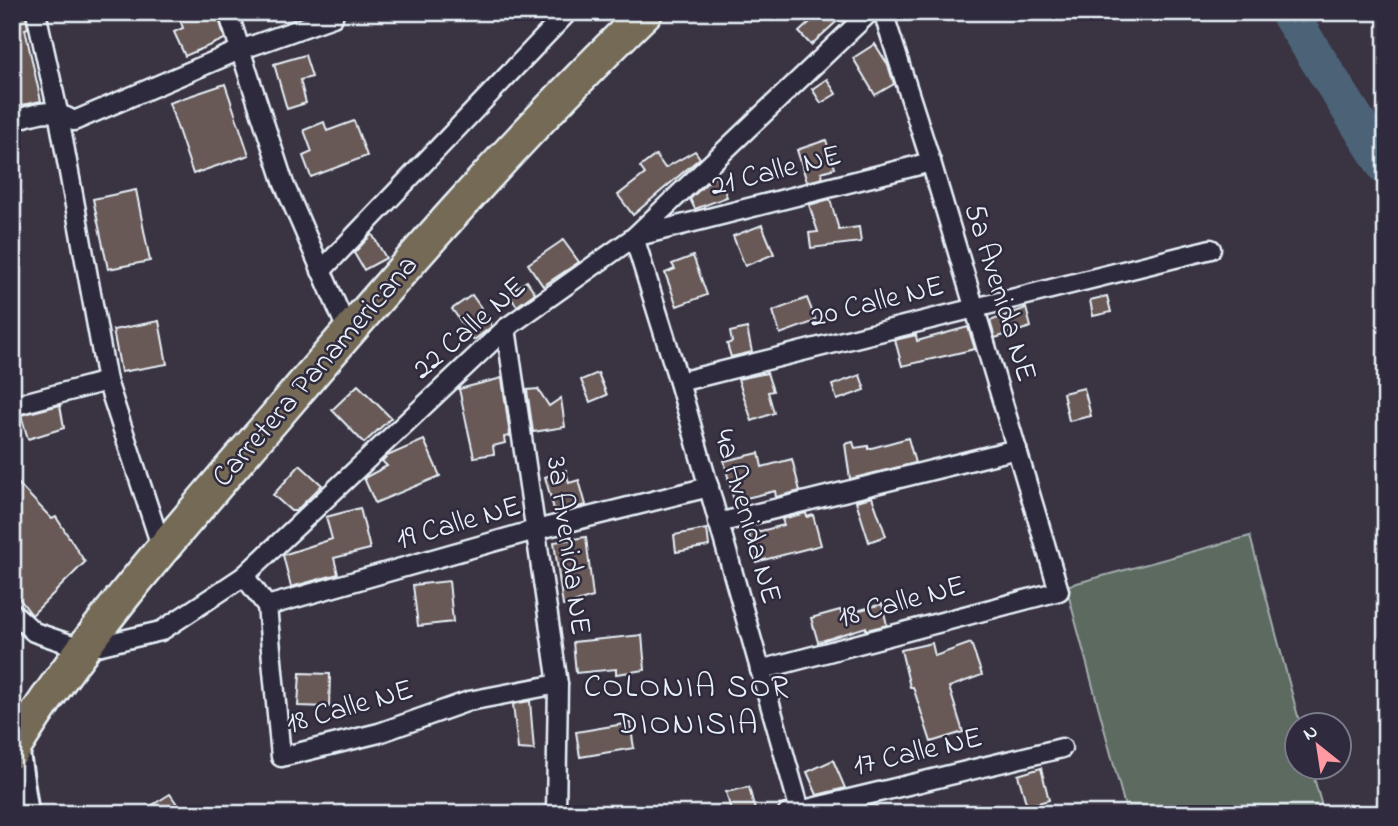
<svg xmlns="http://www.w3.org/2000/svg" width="1398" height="826" font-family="'Indie Flower',sans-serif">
<rect width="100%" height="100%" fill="#3a3342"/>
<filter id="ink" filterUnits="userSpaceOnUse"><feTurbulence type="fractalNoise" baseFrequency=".0143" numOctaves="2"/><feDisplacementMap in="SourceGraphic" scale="14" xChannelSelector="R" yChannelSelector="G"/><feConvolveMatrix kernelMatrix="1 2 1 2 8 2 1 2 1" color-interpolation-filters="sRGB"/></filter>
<g filter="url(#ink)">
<polygon fill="#5c6a60" stroke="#a2aeac" stroke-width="2" points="1250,536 1300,724 1296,724 1296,766 1311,767 1324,814 1127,814 1066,586"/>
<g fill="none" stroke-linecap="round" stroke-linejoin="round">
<polyline stroke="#4c6277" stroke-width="37" points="1288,12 1386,167"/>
</g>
<g fill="#675956" stroke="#e8f1f8" stroke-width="2">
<polygon points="12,12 25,12 28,28 25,29 41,101 12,107"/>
<polygon points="177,12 217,12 225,39 185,56 174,32 183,28"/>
<polygon points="821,12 847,12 811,45 799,32"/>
<polygon points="875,44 888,65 894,84 875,95 853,58"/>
<polygon points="305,55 312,77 300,80 306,103 287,109 274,64"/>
<polygon points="827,79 836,94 821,103 812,89"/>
<polygon points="225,84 249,155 193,174 169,103"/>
<polygon points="354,121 367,156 311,177 303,156 312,152 304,130 324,122 327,131"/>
<polygon points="826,140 835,168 821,172 823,178 807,182 797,150"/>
<polygon points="695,151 700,158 633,215 618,195 645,174 640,167 656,155 665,168"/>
<polygon points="718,177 727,197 695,209 690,199 712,178"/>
<polygon points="136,190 150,261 108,269 93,199"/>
<polygon points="830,199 839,230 859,227 861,242 811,248 809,233 818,232 809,205"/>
<polygon points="762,225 774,254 745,266 733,236"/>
<polygon points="372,234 386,258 364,270 354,253"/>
<polygon points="563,240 579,262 543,286 528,264"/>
<polygon points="693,256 707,295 677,306 665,273 675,269 672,264"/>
<polygon points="527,281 535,293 517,306 508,294"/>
<polygon points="472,295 491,322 491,327 474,340 452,309"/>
<polygon points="1107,296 1111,312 1093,316 1090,300"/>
<polygon points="807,298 816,321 780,334 773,311"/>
<polygon points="1026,308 1031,327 995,338 990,321"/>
<polygon points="159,321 167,364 121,372 113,330"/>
<polygon points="968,327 975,349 902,366 895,340 916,335 917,341"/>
<polygon points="747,328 752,352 731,357 727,344 732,342 730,332"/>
<polygon points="598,373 607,395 590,402 581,380"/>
<polygon points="767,373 773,391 768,392 774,413 752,421 738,379"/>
<polygon points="860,375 865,390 837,400 832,385"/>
<polygon points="502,378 510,436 504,437 505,443 493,446 494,454 474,457 459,389"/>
<polygon points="358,385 391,418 364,443 332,410"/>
<polygon points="1084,388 1091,416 1069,421 1063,393"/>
<polygon points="538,389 549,406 561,398 565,427 533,432 527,390"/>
<polygon points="60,405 64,428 28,439 21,415"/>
<polygon points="908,438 915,463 850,479 845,444 853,442 855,448 868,446 868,449"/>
<polygon points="424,440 440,476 375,503 364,478 387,466 382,461 387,456"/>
<polygon points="759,453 762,467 792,459 800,491 776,497 775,491 734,501 724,461"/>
<polygon points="300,465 322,485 296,511 291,511 273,495"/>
<polygon points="566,470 569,483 579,480 586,505 555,513 545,477"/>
<polygon points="12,477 52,519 56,517 85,562 32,615 12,589"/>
<polygon points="872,497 886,536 869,542 856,501"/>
<polygon points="360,508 370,549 334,558 338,574 291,587 283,555 332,539 326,517"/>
<polygon points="806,513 807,517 813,515 821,545 756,562 749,534 784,525 782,519"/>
<polygon points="707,529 709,546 676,552 674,535"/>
<polygon points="586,537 593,597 563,606 554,542"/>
<polygon points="449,581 453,622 418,626 413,585"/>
<polygon points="882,604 887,625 866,630 866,627 818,642 811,618 840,610 842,615"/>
<polygon points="642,635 645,670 616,674 616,669 576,673 573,642"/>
<polygon points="932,643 935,656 971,643 982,675 949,687 963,732 931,742 913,687 910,687 901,650"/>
<polygon points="300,673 330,674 329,707 298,706"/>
<polygon points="530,701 534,750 518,749 513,704"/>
<polygon points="630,723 634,748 580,757 576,732"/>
<polygon points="833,760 845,788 817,795 807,772"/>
<polygon points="1041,768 1049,800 1027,806 1018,775"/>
<polygon points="749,787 756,814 732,814 726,792"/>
<polygon points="170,794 184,814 138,814"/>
</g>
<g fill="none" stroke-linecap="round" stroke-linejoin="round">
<defs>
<g id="street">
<polyline points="36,12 58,112 107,381 162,549"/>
<polyline points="228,12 284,184 348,332"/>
<path d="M12,121C38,113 49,106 74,121L240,50L333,17"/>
<polyline points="321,271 568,12"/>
<polyline points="506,328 558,684 556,814"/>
<polyline points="679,382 1211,249"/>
<polyline points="12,406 107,381"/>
<polyline points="718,523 1017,449"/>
<polyline points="244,576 267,606"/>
<polyline points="267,606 528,532 709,487"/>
<polyline points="267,606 281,757 379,733 469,701 558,684"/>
<polyline points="12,612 34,632 84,649 161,631 244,576 506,328 634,237 870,12"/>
<polyline points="760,670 1059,591 931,162 883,12"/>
<polyline points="787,814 1062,748"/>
<polyline points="801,814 679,382 634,237 931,162"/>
</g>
<polyline id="secondary" points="16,747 26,814"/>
<path id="highway" d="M12,752C87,631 184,523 277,415C395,277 515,139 646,12"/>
</defs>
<use href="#street" stroke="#e8f1f8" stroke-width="23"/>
<use href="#secondary" stroke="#e8f1f8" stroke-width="30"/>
<use href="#highway" stroke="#e8f1f8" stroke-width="37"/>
<use href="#street" stroke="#2f2a3d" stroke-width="18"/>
<use href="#secondary" stroke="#2f2a3d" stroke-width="24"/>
<use href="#highway" stroke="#756a55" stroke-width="32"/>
</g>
</g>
<g text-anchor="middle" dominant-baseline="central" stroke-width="5" stroke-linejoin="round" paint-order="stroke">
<g font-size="30" fill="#e8f1f8" stroke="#2f2a3d">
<text transform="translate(776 172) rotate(-14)">21 Calle NE</text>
<text transform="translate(999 293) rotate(73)">5a Avenida NE</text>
<text transform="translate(877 303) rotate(-14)">20 Calle NE</text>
<text transform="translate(470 329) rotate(-41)">22 Calle NE</text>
<text transform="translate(316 372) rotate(-49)">Carretera Panamericana</text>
<text transform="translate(746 517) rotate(74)">4a Avenida NE</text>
<text transform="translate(459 524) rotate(-16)">19 Calle NE</text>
<text transform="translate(567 546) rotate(82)">3a Avenida NE</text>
<text transform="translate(902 603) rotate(-15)">18 Calle NE</text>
<text transform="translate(350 708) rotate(-16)">18 Calle NE</text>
<text transform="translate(918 753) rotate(-13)">17 Calle NE</text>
</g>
<g font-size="32" letter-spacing="2" fill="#e8f1f8" stroke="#2f2a3d">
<text x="687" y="688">COLONIA SOR<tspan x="687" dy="37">DIONISIA</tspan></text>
</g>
</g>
<rect width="1398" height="826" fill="none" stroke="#2f2a3d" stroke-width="42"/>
<rect x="21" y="21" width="1356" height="784" fill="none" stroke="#e8f1f8" stroke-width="2.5" filter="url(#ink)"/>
<g transform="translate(1318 746) rotate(330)"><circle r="33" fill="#2f2a3d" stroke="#797a88" stroke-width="2"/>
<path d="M0-5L12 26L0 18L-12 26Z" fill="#ff9aa2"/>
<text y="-10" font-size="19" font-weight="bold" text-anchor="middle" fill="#e8f1f8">N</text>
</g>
</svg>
